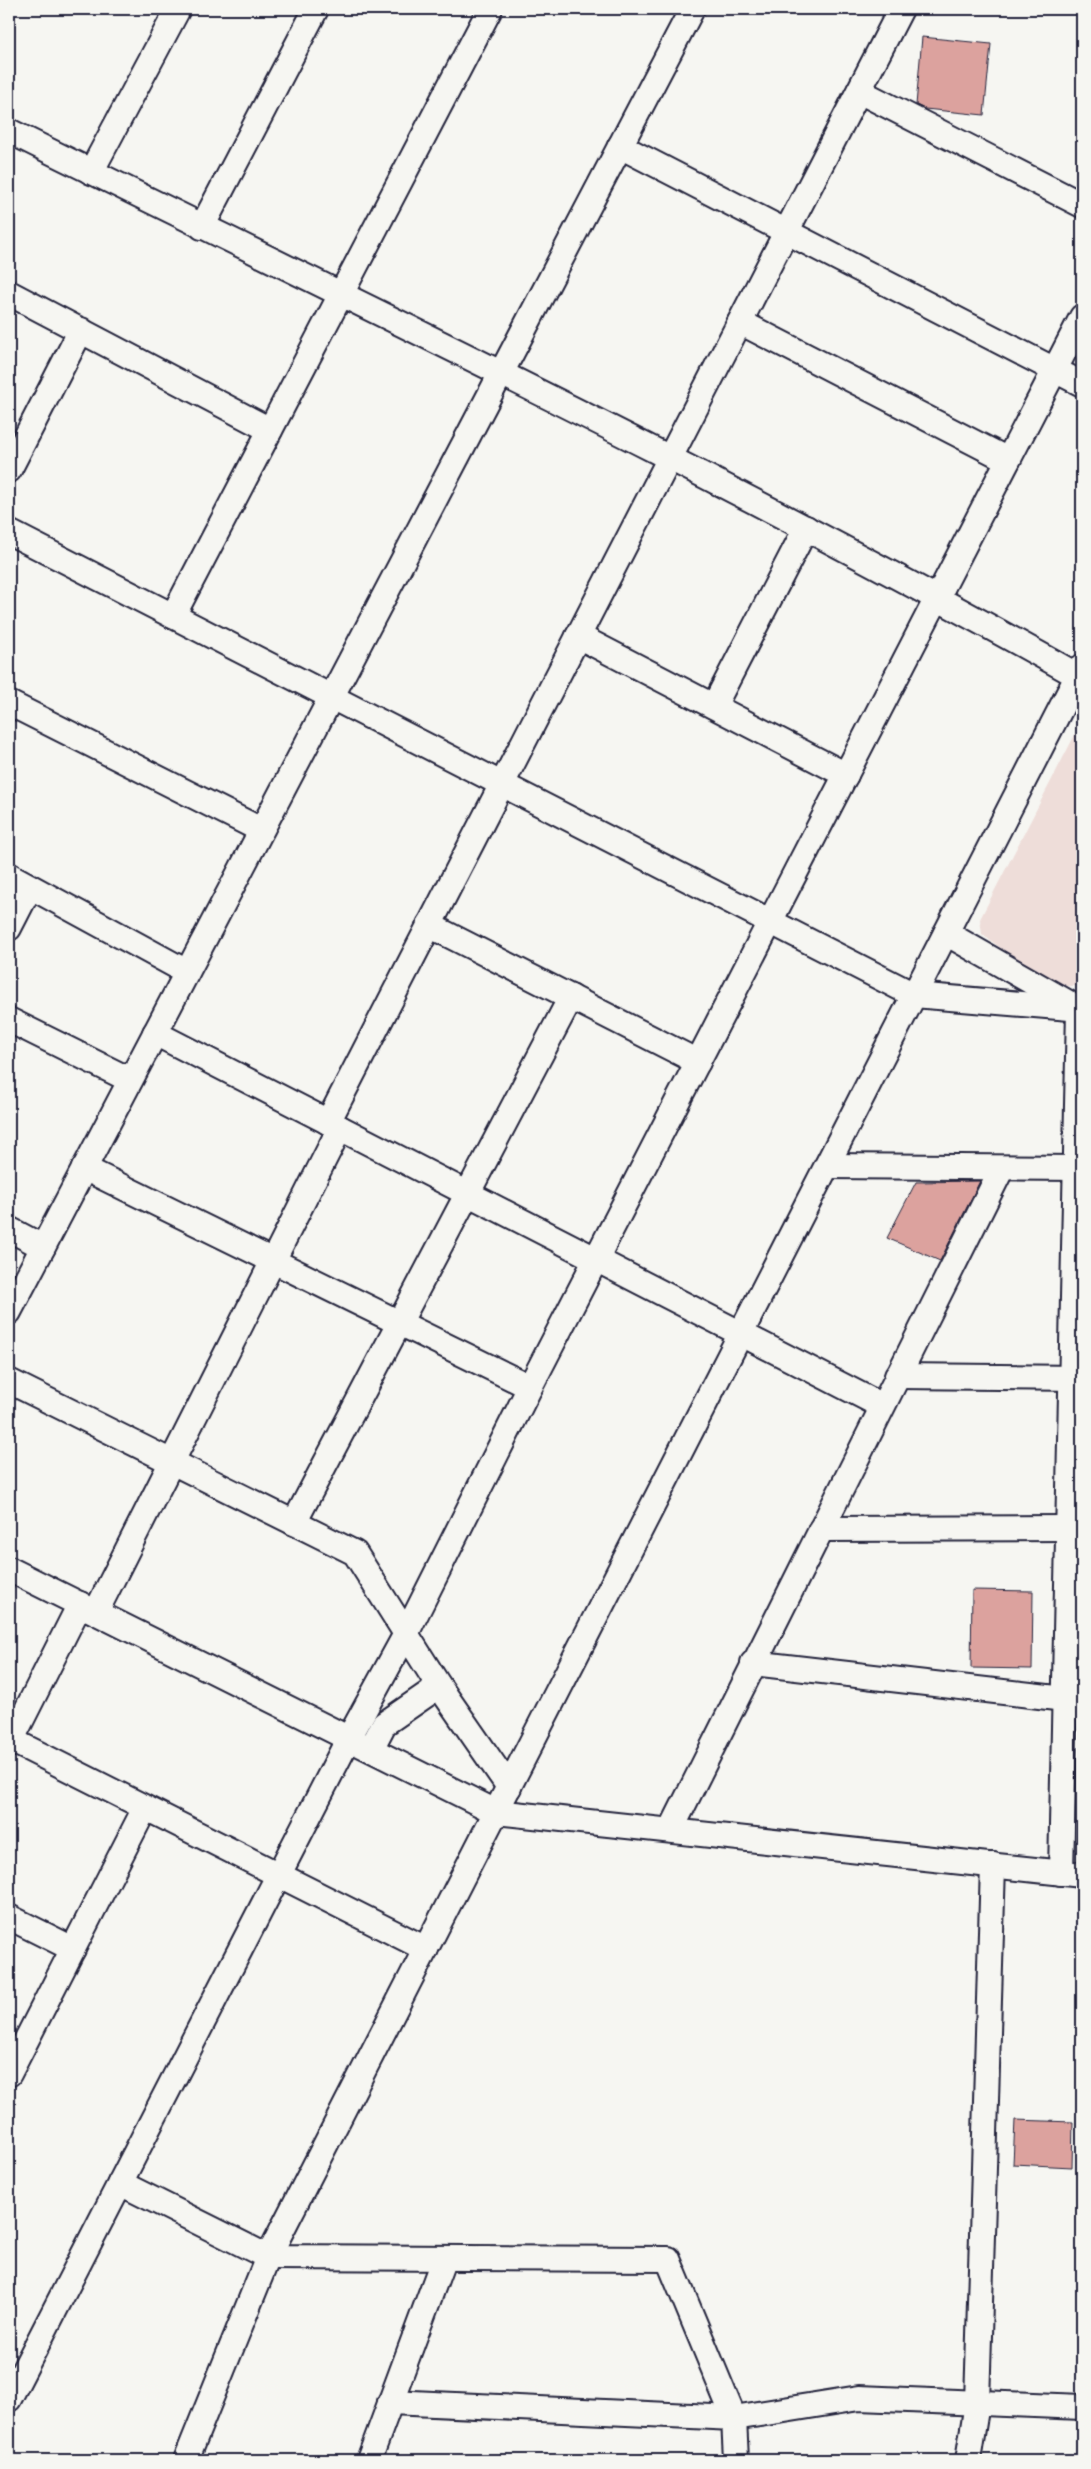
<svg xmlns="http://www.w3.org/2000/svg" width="1091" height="2469" font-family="Sriracha,sans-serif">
<rect width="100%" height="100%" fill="#f6f6f2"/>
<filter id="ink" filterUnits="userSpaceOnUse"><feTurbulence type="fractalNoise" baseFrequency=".02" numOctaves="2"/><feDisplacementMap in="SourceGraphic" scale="10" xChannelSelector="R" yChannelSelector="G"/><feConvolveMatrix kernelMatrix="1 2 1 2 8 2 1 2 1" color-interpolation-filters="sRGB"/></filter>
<g filter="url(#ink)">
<polygon fill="#eeddd9" points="1082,721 1082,986 1051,986 982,934 980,919"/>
<g fill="#dca29e" stroke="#22223b">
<polygon points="922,37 991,44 984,115 925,109 916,105"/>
<polygon points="980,1181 940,1261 887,1238 916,1182"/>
<polygon points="972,1590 1033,1591 1032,1669 971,1668"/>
<polygon points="1015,2120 1073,2122 1072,2167 1013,2164"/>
</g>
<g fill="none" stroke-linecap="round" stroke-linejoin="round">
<defs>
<g id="minor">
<polyline points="859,91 1082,205"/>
<path d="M9,131C367,308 729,479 1078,676"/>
<polyline points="620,146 1082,384"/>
<polyline points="91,172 178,9"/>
<polyline points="202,227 316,9"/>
<polyline points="9,293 270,430"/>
<polyline points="740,322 1008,460"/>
<polyline points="9,470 81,330"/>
<polyline points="9,532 914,995 1082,1009"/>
<polyline points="173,616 490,9"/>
<polyline points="578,636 846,775"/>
<polyline points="9,703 261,830"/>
<polyline points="714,706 806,528"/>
<polyline points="9,875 187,972"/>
<polyline points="429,925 698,1062"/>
<polyline points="9,928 30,887"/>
<polyline points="946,933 1079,1009 1061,1873"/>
<polyline points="9,1020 130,1080"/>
<polyline points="155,1033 882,1406"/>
<polyline points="328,1122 901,9"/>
<polyline points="827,1166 1082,1168"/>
<polyline points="84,1168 530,1387"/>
<polyline points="9,1229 43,1247"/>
<polyline points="9,1312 692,9"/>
<polyline points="897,1376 1082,1378"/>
<polyline points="9,1381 355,1553 439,1686 509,1787"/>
<polyline points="294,1523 571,997"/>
<polyline points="821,1529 1069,1528"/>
<polyline points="9,1569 496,1812 1082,1875"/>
<polyline points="96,1612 340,1128"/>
<polyline points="753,1663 1082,1701"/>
<polyline points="9,1739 426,1949"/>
<polyline points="9,1745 80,1604"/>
<polyline points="371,1749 384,1724 439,1686"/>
<polyline points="671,1830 1002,1168"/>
<polyline points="9,1917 73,1949"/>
<polyline points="9,2074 145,1808"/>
<polyline points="120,2183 268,2257 668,2259 734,2418 859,2398 1082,2407"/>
<polyline points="9,2399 349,1738 407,1632 530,1387 1082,317"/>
<polyline points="390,2402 734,2418 736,2460"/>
<polyline points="186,2460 268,2257 1082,667"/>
<polyline points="369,2460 444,2258"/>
<polyline points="968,2460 977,2403 993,1865"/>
</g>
</defs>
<use href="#minor" stroke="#22223b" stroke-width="28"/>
<use href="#minor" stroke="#f6f6f2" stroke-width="24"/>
</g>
</g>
<rect width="1091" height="2469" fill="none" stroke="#f6f6f2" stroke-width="30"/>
<rect x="15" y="15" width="1061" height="2439" fill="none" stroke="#22223b" stroke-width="2" filter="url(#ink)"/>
</svg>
